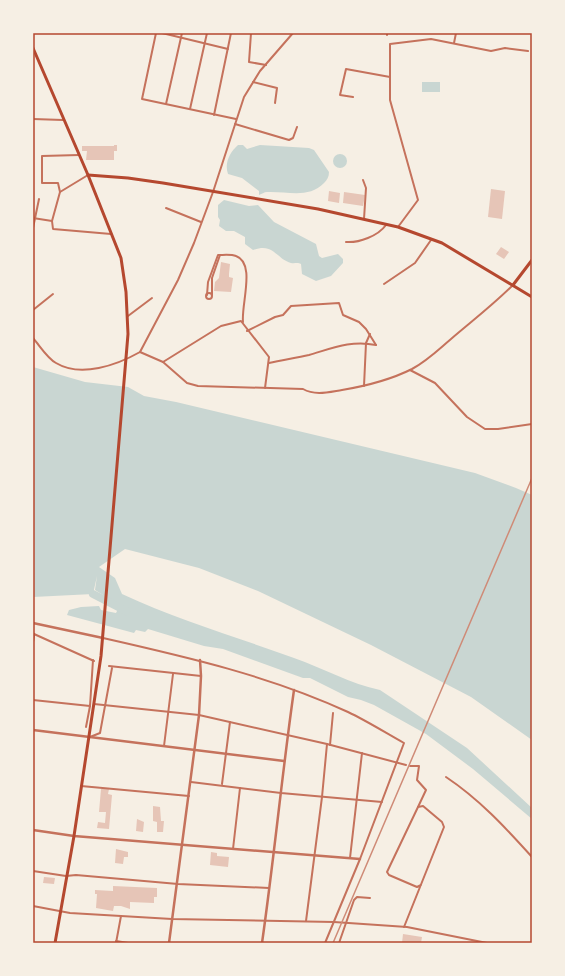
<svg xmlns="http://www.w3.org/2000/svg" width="565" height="976" font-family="'PT Sans',sans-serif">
<rect width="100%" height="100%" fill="#f6efe4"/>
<g fill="#c9d6d2">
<rect x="422" y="82" width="18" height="10"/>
<path d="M238,145H243L247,149L260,145L309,148L314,150L329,172C329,177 327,180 324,183C309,199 287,191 267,192C264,192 262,194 259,195V191L242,178L228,174C224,163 230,152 238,145Z"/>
<circle cx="340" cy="161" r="7"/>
<path d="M224,200L249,206L258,205L274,222L316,244L319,256L322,258L338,254L343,259V263L331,276L316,281L302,274L301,264C297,262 295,264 291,263C276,259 274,242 253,250L245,244V237L234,231H226L219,226L220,220L218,217V205Z"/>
<path d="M33,367L85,382L128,387L144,396L176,402L475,473L516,488L532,495V740L471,697L371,645L258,591L199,568L125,549L99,567L115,578L122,594C177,620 237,637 294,658C323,668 351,684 380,690L467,748L532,808V819L473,769L426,734L374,705L361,700L348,697L310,678H303L223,649L204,646L148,629L145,632L136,630L134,633L67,615L69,610L81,607L99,606L101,610L116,613L118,609L116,603L95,590L97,576L93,594L33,597Z"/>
</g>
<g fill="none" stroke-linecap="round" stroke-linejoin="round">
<polyline stroke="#c9d6d2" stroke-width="8" points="93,594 126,611"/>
</g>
<g fill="#e6c5b7">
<polygon points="114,145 117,145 117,151 114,151 114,160 86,160 87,151 82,151 82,146 114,146"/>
<polygon points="491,189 505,191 502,219 488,217"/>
<polygon points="329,191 340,193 339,203 328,201"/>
<polygon points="344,192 365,195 363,206 343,203"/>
<polygon points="501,247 509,252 504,259 496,254"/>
<polygon points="221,262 230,264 229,274 229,277 233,278 231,292 214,291 215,282 219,278"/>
<polygon points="101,789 109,789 108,794 112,795 109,829 97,828 98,822 105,823 106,812 99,812"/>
<polygon points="153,806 160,807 161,821 164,821 163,832 157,832 157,822 153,821"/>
<polygon points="137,819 144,822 143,832 136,831"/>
<polygon points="116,849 128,852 128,857 124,857 123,864 115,863"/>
<polygon points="211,852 217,853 217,856 229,857 228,867 210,865"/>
<polygon points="44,877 55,878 54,884 43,883"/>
<polygon points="113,886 157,888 157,897 154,897 154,903 130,902 130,909 121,906 114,906 113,911 96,908 97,894 95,894 95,890 113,891"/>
<polygon points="403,934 422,937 421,943 402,943"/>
</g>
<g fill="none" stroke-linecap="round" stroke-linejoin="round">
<g stroke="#c5725c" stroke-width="2">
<polyline points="156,33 142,99 236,119"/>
<polyline points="162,33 228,49"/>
<polyline points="251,33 249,62 266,65"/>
<polyline points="387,35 387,33"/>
<polyline points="454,43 456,33"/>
<polyline points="253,82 277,88 275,103"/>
<polyline points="353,97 340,95 346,69 390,77"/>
<polyline points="166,104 182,33"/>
<polyline points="190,109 207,33"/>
<polyline points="214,115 231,33"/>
<polyline points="33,119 63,120"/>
<polyline points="235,124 289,140 293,138 297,127"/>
<polyline points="88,175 60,192 52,221 53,229 111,234"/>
<polyline points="363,180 366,188 364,219"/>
<polyline points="60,192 58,183 42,183 42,156 79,155"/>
<polyline points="166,208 201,222"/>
<polyline points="33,218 52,221"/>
<polyline points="398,227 418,200 390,100 390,44 431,39 491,51 505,48 528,51"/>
<polyline points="33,228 39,199"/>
<path d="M346,242C359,243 378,236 386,225"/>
<polyline points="384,284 415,263 431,240"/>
<circle cx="209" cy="296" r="3"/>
<path d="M207,295L208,282L218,255C224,255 231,254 236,256C256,263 241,304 243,322"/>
<polyline points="212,295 212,278 220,255"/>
<polyline points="33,310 53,294"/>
<polyline points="128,316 152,298"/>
<polyline points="247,331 275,317 283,315 291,306 339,303 343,315 359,322 366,329 376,345"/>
<path d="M33,338C40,346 47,358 56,363C81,378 117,365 140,352L163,362L187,383L198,386L303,389C315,396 329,392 342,390C366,386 390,380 412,369C427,361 438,350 451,339C472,321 493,305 513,285"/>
<polyline points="140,352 178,280 194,243 213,192 244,97 260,71 293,33"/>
<polyline points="163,362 221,326 241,321 269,357 265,388"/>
<path d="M269,363C282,360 296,358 309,355C333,348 351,340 376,345"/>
<polyline points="410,370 435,383 467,417 485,429 498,429 532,424"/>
<polyline points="364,386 366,343 370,334"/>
<polyline points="34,634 94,661"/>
<path d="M103,638C187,657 270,676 348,712C367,721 386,733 404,743L360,859L325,943"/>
<polyline points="109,666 201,676"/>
<polyline points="33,700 90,706 93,660"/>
<polyline points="94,704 199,715 327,744 406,765"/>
<polyline points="86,727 90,706"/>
<polyline points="90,737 100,733 112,668"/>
<polyline points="330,745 333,713"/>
<polyline points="164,746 173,674"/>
<polyline points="410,766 419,766 417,780 426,790 418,807"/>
<path d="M446,777C479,799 505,827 532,857"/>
<polyline points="191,782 281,793 382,802"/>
<polyline points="222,784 230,722"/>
<polyline points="81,786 189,796"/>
<polyline points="233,849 240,788"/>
<polyline points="350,858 362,753"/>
<polyline points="33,871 66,876 76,875 178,884 269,888"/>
<polyline points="33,906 70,913 172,919 334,922 407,927 487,943"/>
<polyline points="306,921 322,797 327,744"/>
<polyline points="404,927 444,827 442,822 423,806 418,807 387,872 389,875 417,887 421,885"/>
<polyline points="116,941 128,943"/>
<polyline points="116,943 121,916"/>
<polyline points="339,943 354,900 357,897 370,898"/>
</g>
<g stroke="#c5725c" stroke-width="2.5">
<polyline points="33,623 103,638"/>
<polyline points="33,641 34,634"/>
<polyline points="33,730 284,761"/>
<polyline points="33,830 74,836 360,859"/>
<polyline points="169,943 199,715 201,676 200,660"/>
<path d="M262,943C274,859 282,774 294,690"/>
</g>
<g stroke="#b5482f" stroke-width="3">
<polyline points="33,48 88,175 121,258 126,292 128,334 101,656 74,836 55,943"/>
<polyline points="88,175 128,178 163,183 318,209 398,227 442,243 532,297"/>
<polyline points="513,285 532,260"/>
</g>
<polyline stroke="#cf8b77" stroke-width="1.5" points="333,943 532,478"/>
</g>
<rect width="565" height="976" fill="none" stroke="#f6efe4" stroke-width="68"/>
<rect x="34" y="34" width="497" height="908" fill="none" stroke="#b5482f" stroke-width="1.5"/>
</svg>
